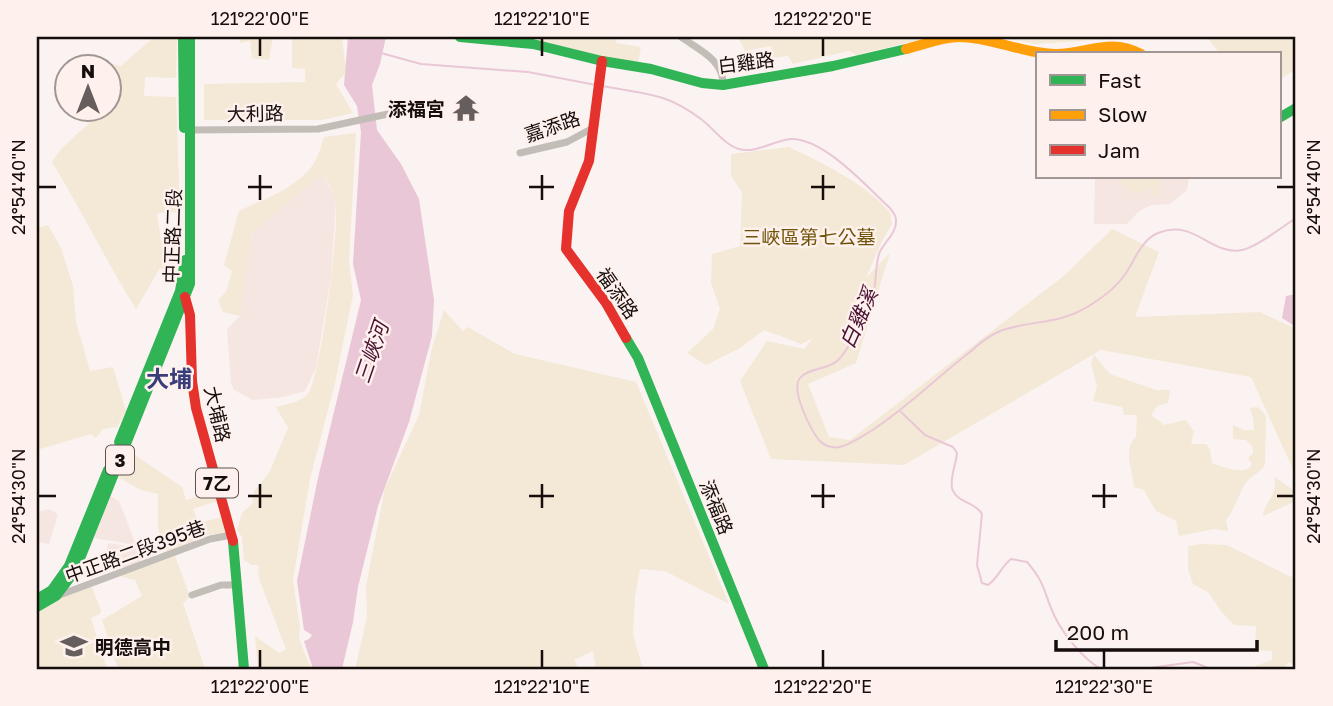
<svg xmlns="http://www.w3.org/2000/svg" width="1333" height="706" font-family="'Golos Text','Noto Sans TC',sans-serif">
<rect width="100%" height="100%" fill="#faf3f1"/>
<g fill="#f6e6e1">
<polygon points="323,174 336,200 331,277 316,368 305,391 283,397 253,400 234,390 231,383 227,329 240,316 252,233"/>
<polygon points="1095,177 1189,177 1187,190 1170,204 1151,205 1138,212 1127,224 1094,224"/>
<polygon points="110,496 119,501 136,545 94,538"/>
<polygon points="49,509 58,514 49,544 37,542 37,512"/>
<polygon points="108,543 135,547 141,562 126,568 104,565"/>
</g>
<g fill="#f4e9d6">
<path d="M154,37H177L176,78L145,77L144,96L176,97L180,212L157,213L161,241L174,247L175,264L172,273L160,268L136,309C106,261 82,211 52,162L60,150L101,112L100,109L108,108V66H97V61L121,66Z"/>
<polygon points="239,37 273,37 269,60 252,58 250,41 240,43"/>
<polygon points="292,37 342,37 346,72 336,84 353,113 322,120 204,120 204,84 305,82 305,69 292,68"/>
<polygon points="540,37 617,37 616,43 641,47 638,62 603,57 539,40"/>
<polygon points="738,37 931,37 856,55 849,51 793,64 788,56 773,58 771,46 745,51"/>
<polygon points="998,37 1139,37 1036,44"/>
<polygon points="1207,37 1296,37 1296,69 1279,80 1279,54 1220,54"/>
<path d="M356,133L349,262L353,295L335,383L310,479L293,580L300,627L299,638L311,669H258L255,636L279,653L286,649L259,579L258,565H252L244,560L242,537L237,530L242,513L252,504L254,491L269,473L288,428L276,407C287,404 303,402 309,392C321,374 341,219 335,199C333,190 327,182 323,174L252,233L240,316L223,312L218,300L226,292L232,271L224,265L239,211C264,199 298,188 314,163C319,156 321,145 324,137Z"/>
<path d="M789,147C820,162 864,183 887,209C891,213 891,218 892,224L882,241L866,278L890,253L856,363L808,384L829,437L850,440L1065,275L1112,229L1159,252L1135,317L1260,312L1296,329V476L1251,377L1101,350L904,465L771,459L740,381L767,341L804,349L813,338L801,344L764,330L740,348L706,365L687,353L713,329L720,309L711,283L712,254L740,246L742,192L731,176V154Z"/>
<polygon points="1118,177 1160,177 1160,196 1153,196 1152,187 1147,191 1133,193 1122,185"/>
<polygon points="48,225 61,248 73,286 76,322 90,371 113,367 126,411 117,427 103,429 96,438 91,434 37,450 37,228"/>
<polygon points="444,310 463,331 468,327 515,354 636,382 729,604 665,571 640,569 635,597 633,635 643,669 596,669 593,651 574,660 579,669 355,669 367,617 366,586 385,488 419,415 432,348"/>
<path d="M1094,355L1110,374L1156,390H1170L1168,403L1157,406L1151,415L1164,425L1186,420L1194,432L1191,444H1206L1210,449L1212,463C1224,467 1236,473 1248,469L1252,464L1248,458L1253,453V447L1246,440L1233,439V425L1244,430H1254L1253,418L1250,408L1258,407L1266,416L1265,464C1261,473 1251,475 1245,484C1238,496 1235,509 1226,520L1228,531L1214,529L1179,536L1176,521L1156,511L1144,490L1134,487C1133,470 1122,451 1136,437L1137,415H1124L1122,407L1093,401L1097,386L1091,363Z"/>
<polygon points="129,451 182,487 186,500 216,491 218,501 193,509 199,523 222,517 228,533 206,535 167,553 158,529 158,494 141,490 119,478"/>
<path d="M1275,477L1296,492V501L1263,516C1265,499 1276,501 1275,477Z"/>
<polygon points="1202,544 1227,545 1291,577 1296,574 1296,668 1289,662 1283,669 1255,669 1255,666 1272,660 1272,651 1255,650 1256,626 1234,625 1220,610 1209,593 1193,584 1188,570 1188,546"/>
<polygon points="175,556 190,597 183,603 205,669 118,669 102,620 142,596 135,580 120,576"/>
<polygon points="92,587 101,611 100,614 91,618 107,669 37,669 37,610 58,599"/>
</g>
<g fill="#eac7d6">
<polygon points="348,37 386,37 380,64 372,85 377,130 401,164 419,199 434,300 432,336 409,422 378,506 358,587 353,622 342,669 313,669 304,641 309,639 312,635 304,630 297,581 318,478 361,300 353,264 361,132 357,106 344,85"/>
<polygon points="1296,294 1296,327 1282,318 1286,296"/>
</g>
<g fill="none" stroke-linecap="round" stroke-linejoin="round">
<g stroke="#eac7d6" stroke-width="2">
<polyline points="381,53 421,64 528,72 596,85"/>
<path d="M602,86C644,94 665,92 701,119C713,128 725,145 739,149C756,154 775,140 791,139C824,138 867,187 890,208C893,212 897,216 896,222C896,234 883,243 879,254C876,264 876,275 875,285C871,304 851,348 837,361C827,370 808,368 800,378C790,390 811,430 819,440C825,447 835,449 843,446C853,443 862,436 871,431C907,408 936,378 970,352C979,344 988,336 1000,331C1034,319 1061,326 1095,302C1106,295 1118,285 1126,273C1135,260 1141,240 1158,233C1194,218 1211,256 1242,250C1257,247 1282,227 1296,218"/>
<path d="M901,412L925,435L953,447L957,453C956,465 950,476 952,488C956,503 976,502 982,514L977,565L982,583L988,585C998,578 1001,567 1011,559L1027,562C1046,584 1043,591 1054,615C1063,634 1083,659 1101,669"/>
<polyline points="1142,669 1193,662 1211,669"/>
</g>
<g stroke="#c3bdb8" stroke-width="7">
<path d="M681,37C699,50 724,60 723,85"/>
<polyline points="188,130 318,129 388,114"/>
<polyline points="520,153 567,142 593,128"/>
<polyline points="192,595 221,585 236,585"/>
<polyline points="57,596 210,539 232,535"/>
</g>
<g stroke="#30b455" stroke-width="10">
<polyline points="183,37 184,128"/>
<polyline points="460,37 533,44 602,61 651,69 702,83 723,85 833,66 906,49"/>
<polyline points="1279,118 1296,108"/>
<polyline points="626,338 638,358 764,669"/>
<polyline points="119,442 180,291 185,260"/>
<polyline points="233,541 244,669"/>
<polyline points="37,599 52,590 69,566 108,470"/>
<polyline points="37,607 56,596 75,571 190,284 190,37"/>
</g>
<path stroke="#ff9f0a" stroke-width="10" d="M906,49C923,45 942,37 959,37C992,37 1023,54 1056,54C1088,54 1109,37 1141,54"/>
<g stroke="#e5322d" stroke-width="10">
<polyline points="602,61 589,161 569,211 566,249 606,303 626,338"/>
<polyline points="185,297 190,315 192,381 196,408 233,541"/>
</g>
</g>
<path fill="none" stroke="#160e0c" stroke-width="2.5" d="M260,38V56M542,38V56M823,38V56M260,175V200M542,175V200M823,175V200M38,187H56M248,187H272M529,187H554M811,187H835M1277,187H1294M260,484V508M542,484V508M823,484V508M1104,484V508M38,496H56M248,496H272M529,496H554M811,496H835M1092,496H1117M1277,496H1294M260,650V668M542,650V668M823,650V668M1104,650V668"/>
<defs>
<symbol id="temple-bare" viewBox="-9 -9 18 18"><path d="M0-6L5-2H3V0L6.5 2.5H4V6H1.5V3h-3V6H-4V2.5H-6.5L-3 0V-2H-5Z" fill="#665e5c" stroke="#fef1ed" stroke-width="2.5" paint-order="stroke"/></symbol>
<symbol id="school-bare" viewBox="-9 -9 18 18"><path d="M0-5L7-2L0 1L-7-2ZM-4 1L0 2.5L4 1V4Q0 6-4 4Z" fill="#665e5c" stroke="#fef1ed" stroke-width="2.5" paint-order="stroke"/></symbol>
</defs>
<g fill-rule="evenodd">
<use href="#temple-bare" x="447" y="89" width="38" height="38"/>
<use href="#school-bare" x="55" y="627" width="38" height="38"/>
</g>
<g text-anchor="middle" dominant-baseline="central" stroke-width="5" stroke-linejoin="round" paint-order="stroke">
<g fill="#fef1ed" stroke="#5c5250" stroke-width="2">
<rect x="106" y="445.5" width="28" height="29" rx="5"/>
<rect x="196" y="468.5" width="42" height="29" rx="5"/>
</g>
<g font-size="18" font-weight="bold" fill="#160e0c">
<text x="120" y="460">3</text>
<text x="217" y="483">7乙</text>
</g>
<g font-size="19" fill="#160e0c" stroke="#fef1ed">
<text transform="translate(746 62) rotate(-7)">白雞路</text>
<text transform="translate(255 113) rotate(-1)">大利路</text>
<text transform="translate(552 126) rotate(-19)">嘉添路</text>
<text transform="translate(172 236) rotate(-88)">中正路二段</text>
<text transform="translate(618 293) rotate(55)">福添路</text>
<text transform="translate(218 414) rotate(77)">大埔路</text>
<text transform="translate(717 507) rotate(68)">添福路</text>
<text transform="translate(135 551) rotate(-20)">中正路二段395巷</text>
</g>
<g font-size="19" font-weight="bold" fill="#160e0c" stroke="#fef1ed" text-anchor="end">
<text x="445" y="108">添福宮</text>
<text x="95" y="646" text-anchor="start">明德高中</text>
</g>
<g font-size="19" fill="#705306" stroke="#fef1ed">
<text x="809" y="236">三峽區第七公墓</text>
</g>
<g font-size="21" font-style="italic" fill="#491232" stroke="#fef1ed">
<text transform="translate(858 318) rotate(-66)">白雞溪</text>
<text transform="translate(371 352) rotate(-71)">三峽河</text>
</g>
<g font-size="23" font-weight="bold" fill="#393e7a" stroke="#fef1ed">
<text x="169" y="378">大埔</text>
</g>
</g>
<rect width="1333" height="706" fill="none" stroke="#fef1ed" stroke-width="77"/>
<rect x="1036" y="52" width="245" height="126" fill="#fef1ed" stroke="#a19693" stroke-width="2"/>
<rect x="1050" y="75" width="35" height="10" fill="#30b455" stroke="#a19693" stroke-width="2"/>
<text x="1098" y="88" font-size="21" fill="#160e0c">Fast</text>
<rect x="1050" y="110" width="35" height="10" fill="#ff9f0a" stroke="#a19693" stroke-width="2"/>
<text x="1098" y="122" font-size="21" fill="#160e0c">Slow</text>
<rect x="1050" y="145" width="35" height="10" fill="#e5322d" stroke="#a19693" stroke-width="2"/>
<text x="1098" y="158" font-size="21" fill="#160e0c">Jam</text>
<g transform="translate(88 88)"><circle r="33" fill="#fef1ed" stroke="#a19693" stroke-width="2"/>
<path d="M0-5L12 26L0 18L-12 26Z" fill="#665e5c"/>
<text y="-10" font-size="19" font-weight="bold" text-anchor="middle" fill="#160e0c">N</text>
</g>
<path d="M1056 640v10h201v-10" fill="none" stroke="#160e0c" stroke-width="3.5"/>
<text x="1067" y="640" font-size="21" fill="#160e0c" stroke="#fef1ed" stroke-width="5" paint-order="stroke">200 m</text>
<rect x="38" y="38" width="1256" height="630" fill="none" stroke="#160e0c" stroke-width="2.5"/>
<g font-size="18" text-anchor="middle" fill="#160e0c">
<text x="260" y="25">121°22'00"E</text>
<text x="542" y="25">121°22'10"E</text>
<text x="823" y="25">121°22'20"E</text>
<text transform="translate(19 187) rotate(-90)" y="6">24°54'40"N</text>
<text transform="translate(1314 187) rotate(-90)" y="6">24°54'40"N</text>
<text transform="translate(19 496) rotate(-90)" y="6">24°54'30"N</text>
<text transform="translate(1314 496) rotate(-90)" y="6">24°54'30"N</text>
<text x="260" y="693">121°22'00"E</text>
<text x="542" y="693">121°22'10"E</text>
<text x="823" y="693">121°22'20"E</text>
<text x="1104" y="693">121°22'30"E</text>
</g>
</svg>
